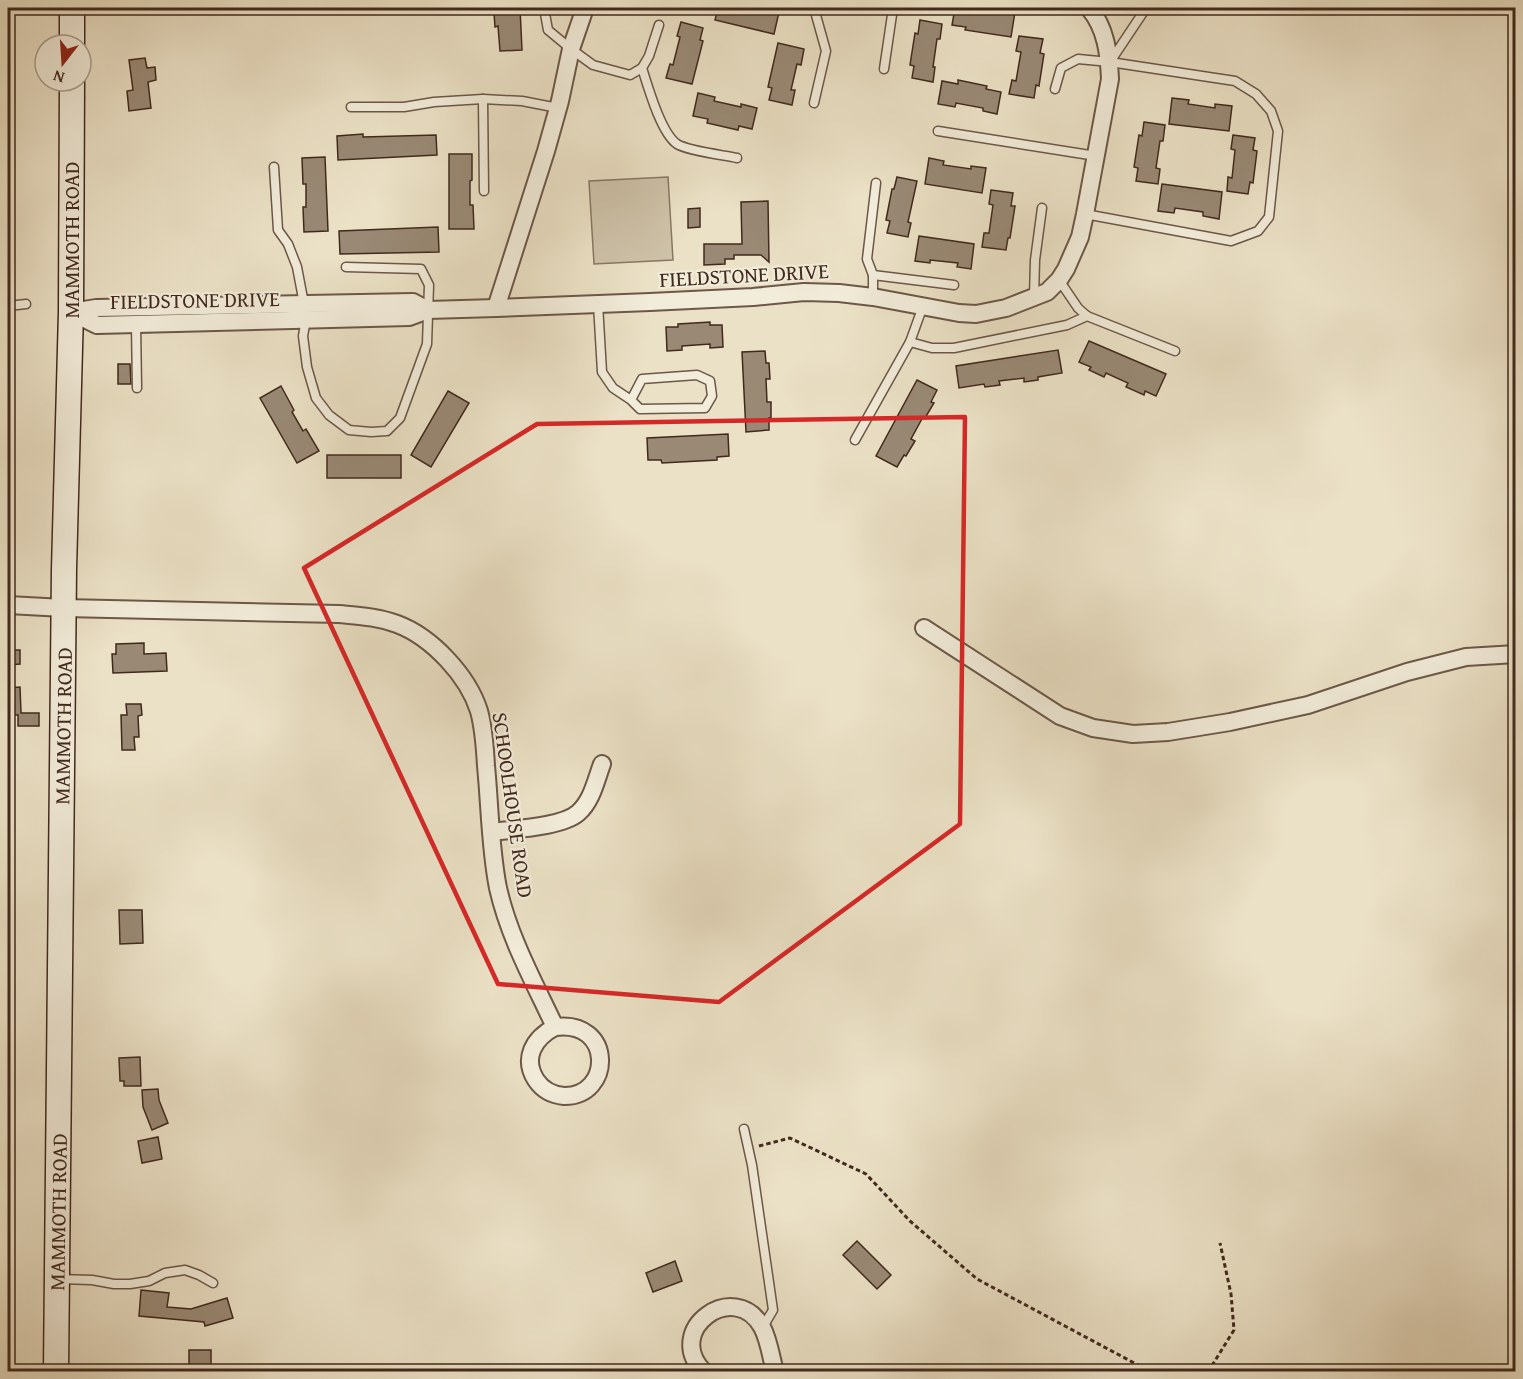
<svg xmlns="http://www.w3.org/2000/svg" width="1523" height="1379" font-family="'Gentium Book Plus',serif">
<rect width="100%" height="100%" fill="#ebe1c6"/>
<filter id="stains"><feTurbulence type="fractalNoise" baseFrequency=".00333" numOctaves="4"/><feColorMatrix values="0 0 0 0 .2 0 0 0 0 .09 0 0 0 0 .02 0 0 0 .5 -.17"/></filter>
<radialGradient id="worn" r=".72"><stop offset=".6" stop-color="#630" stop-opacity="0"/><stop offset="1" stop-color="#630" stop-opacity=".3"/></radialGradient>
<polygon fill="#cec2a9" stroke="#887664" stroke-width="1.5" points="668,177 673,260 594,264 589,181"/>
<g fill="#998975" stroke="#41291e" stroke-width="1.5">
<polygon points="498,8 520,8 522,50 500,51 498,26 495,27 494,13 498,12"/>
<polygon points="718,8 760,8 779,12 774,34 715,20"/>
<polygon points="955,8 970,8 970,9 999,13 1000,10 1015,12 1011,37 965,30 966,27 952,25"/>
<polygon points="920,20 942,24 940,39 937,39 933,67 935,67 933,82 912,78 914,66 910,65 915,33 918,34"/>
<polygon points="681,22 703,28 700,40 703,41 692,84 666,78 670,64 673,65 680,37 677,36"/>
<polygon points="1019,36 1043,39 1040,53 1044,54 1039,86 1036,85 1034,98 1009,94 1012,80 1016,81 1021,52 1016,51"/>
<polygon points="778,43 804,49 801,65 797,64 791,90 795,90 792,105 769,100 772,88 768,87"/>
<polygon points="145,58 147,68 155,67 156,80 148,82 151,108 129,111 127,91 133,90 129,60"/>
<polygon points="958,80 987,86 986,89 1001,92 997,114 983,111 983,108 956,103 955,107 938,104 942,81 958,84"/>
<polygon points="698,93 715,97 714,101 741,107 741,104 757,108 752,129 739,126 738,130 707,123 708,119 693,116"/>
<polygon points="1172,98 1189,100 1188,104 1215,108 1215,104 1232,106 1229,131 1169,124"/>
<polygon points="1144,122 1165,125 1163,141 1160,141 1156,168 1160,169 1158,184 1136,181 1138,168 1134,167 1139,135 1142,136"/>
<polygon points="363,134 363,137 436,135 437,155 338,160 337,136"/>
<polygon points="1233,135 1255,138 1253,150 1257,151 1253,183 1250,182 1248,194 1227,191 1228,177 1232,178 1235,150 1231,149"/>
<polygon points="449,154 472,154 472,180 470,181 470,205 473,205 474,229 449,229"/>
<polygon points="325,157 328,231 304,232 303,207 306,207 306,184 303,184 302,158"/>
<polygon points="929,158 944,161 943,165 971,169 971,166 986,168 982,193 925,184"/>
<polygon points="897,177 917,181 908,222 911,223 908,237 887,233 890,221 886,220 892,189 894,189"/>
<polygon points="1162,184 1222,192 1219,219 1203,216 1203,212 1175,208 1174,213 1158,211"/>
<polygon points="991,190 1013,193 1011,206 1015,206 1010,238 1008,238 1006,250 982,247 984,233 989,233 993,205 989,204"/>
<polygon points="768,201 769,262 761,255 734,255 734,259 725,259 725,264 704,265 704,244 742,244 741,202"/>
<polygon points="700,208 700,227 688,228 688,209"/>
<polygon points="438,227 439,252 340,254 339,231"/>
<polygon points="919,236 974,244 971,269 957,267 958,263 930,260 930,263 915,261"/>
<polygon points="710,322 710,325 722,325 723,347 710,348 710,344 682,346 682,350 667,351 666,327 678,327 678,324"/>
<polygon points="1089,341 1166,374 1156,396 1145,391 1144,395 1126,387 1128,383 1106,373 1104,377 1089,370 1091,367 1079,362"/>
<polygon points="1058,350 1062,373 1038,377 1038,380 1024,382 1024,378 999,381 1000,385 985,387 984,384 959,388 956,366"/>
<polygon points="765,351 766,363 769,363 770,379 766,379 767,402 771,402 771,418 769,418 769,430 746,432 742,352"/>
<polygon points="118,364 130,364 131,384 118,384"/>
<polygon points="917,380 937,390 931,402 934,403 925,418 923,417 911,439 915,441 906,456 904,455 897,467 876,456"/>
<polygon points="281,386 294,410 292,412 303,431 306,429 319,451 297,463 260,398"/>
<polygon points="448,391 469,403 431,467 411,455"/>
<polygon points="728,434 729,456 717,457 717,460 662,463 661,460 648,460 647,438"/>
<rect x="327" y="455" width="74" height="23"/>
<polygon points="144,643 144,654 166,653 167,671 113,673 112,654 116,654 116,644"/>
<polygon points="8,650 20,650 20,664 8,665"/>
<polygon points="20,687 21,713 39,713 39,726 18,726 18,715 8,715 8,688"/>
<polygon points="126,704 141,704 142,715 138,716 139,737 134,737 135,750 122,750 121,715 127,715"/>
<polygon points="119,910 142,910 143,943 120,944"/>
<polygon points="140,1057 141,1086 124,1086 124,1081 120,1081 119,1058"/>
<polygon points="158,1089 159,1100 168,1123 152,1130 143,1107 142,1090"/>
<polygon points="158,1137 162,1159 142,1163 138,1141"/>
<polygon points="857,1241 891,1275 877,1289 843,1255"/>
<polygon points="675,1261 682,1281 653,1292 646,1273"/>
<polygon points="141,1290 169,1293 167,1307 191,1309 227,1298 233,1318 205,1326 204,1322 139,1316"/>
<polygon points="189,1350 211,1350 211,1369 189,1368"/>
</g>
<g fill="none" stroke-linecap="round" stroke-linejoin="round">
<defs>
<g id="lane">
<polyline points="544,8 548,30 571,49 593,65 630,75 642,68 649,56 659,25"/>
<polyline points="814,8 826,51 814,103"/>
<polyline points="1110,62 1146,8"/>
<path d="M642,68C648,87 661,133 677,144C688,151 723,155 737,158"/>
<polyline points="884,69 893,8"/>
<polyline points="1055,89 1061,68 1078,59 1110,62 1235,81 1256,94 1271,111 1278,131 1269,217 1258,231 1231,241 1085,214"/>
<polyline points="483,99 484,191"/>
<polyline points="351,107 404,107 434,102 483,99 522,101 558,108"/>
<polyline points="938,131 1096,156"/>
<polyline points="274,167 278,230 288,244 297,267 304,304 306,319 303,336 307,367 316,398 329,415 349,430 371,432 387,431 400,418 427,344 429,285 421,269 346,267"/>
<polyline points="873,275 954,285"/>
<polyline points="1059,280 1078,308 1087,316 1175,351"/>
<polyline points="873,297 873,275 867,259 876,183"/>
<polyline points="1034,297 1035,260 1042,208"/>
<polyline points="598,304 602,372 613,388 631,400 640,409 705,408 712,396 710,381 697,375 642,379 631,400"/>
<polyline points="8,306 26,304"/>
<polyline points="136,324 137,388"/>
<polyline points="910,342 932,348 954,348 1067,325 1087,316"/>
<polyline points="855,440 910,342 923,306"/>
<polyline points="744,1129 752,1165 773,1310 763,1327"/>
<polyline points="58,1279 92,1280 114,1284 130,1284 149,1281 165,1273 185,1270 199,1275 213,1283"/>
</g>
<g id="street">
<polyline points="496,308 546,151 560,101 571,49 585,8"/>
<path d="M71,312L97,325L409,317L428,310L496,308L650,302L753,297L804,292L839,293L873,297L959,313L976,314L1006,308L1047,292L1059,280L1066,269L1080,237L1085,214L1110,79C1109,54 1106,28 1089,8"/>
<polyline points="71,312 96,308 413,302 428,310"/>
<path d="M8,605L64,608L339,614C359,616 378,617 397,624C432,637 468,676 479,711C484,729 485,748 486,766C490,806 490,848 498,888C509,937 534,982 555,1027C534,1038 522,1058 536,1080C542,1089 552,1095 564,1096C613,1097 614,1019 555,1027"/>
<polyline points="924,628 1060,716 1093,728 1133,734 1168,732 1230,722 1308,705 1407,672 1466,657 1516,654"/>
<path d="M492,832C513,829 562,827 578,813C592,801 596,780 602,764"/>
<path d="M704,1372C662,1330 735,1278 762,1327C769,1340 771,1357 775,1372"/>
</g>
<g id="secondary">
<polyline points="72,45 72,8"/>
<polyline points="56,1372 64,569 71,312 72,81"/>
</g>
</defs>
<use href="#lane" stroke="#6c5748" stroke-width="11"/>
<use href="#street" stroke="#6c5748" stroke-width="20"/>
<use href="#secondary" stroke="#41291e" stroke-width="27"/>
<g stroke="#41291e" stroke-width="3" stroke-dasharray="4.5 3" stroke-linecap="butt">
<polyline points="759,1146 790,1138 866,1174 910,1221 977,1279 1151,1372"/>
<polyline points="1208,1372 1234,1330 1231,1294 1220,1243"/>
</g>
<use href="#lane" stroke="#f2ecda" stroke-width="8"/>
<use href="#street" stroke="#f2ecda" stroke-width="16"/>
<use href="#secondary" stroke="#f2ecda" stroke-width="24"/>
</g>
<path fill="none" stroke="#d62828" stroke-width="4.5" stroke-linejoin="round" d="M965,417L960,824L719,1002L498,984L304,568L537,424Z"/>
<g text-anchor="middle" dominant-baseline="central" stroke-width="4.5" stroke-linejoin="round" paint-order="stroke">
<g font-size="21" fill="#41291e" stroke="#f2ecda">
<text transform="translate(71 240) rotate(-90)">MAMMOTH ROAD</text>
<text transform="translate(744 275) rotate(-3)">FIELDSTONE DRIVE</text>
<text transform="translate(195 300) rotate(-1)">FIELDSTONE DRIVE</text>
<text transform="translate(63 726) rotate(-89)">MAMMOTH ROAD</text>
<text transform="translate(513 805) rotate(82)">SCHOOLHOUSE ROAD</text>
<text transform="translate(58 1212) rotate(-89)">MAMMOTH ROAD</text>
</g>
</g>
<rect width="1523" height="1379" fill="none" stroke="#ebe1c6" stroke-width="30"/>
<rect x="9" y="9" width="1505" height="1361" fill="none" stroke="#41291e" stroke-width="3"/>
<rect x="15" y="15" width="1493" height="1349" fill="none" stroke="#41291e" stroke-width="1.5"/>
<g transform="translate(63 63) rotate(197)"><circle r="28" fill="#f2ecda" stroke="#ab9e8f" stroke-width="1.5"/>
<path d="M0-4.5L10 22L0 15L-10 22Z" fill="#8f2418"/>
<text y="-9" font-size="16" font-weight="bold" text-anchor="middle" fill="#41291e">N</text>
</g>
<rect width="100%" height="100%" filter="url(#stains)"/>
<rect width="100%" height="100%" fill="url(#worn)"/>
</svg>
